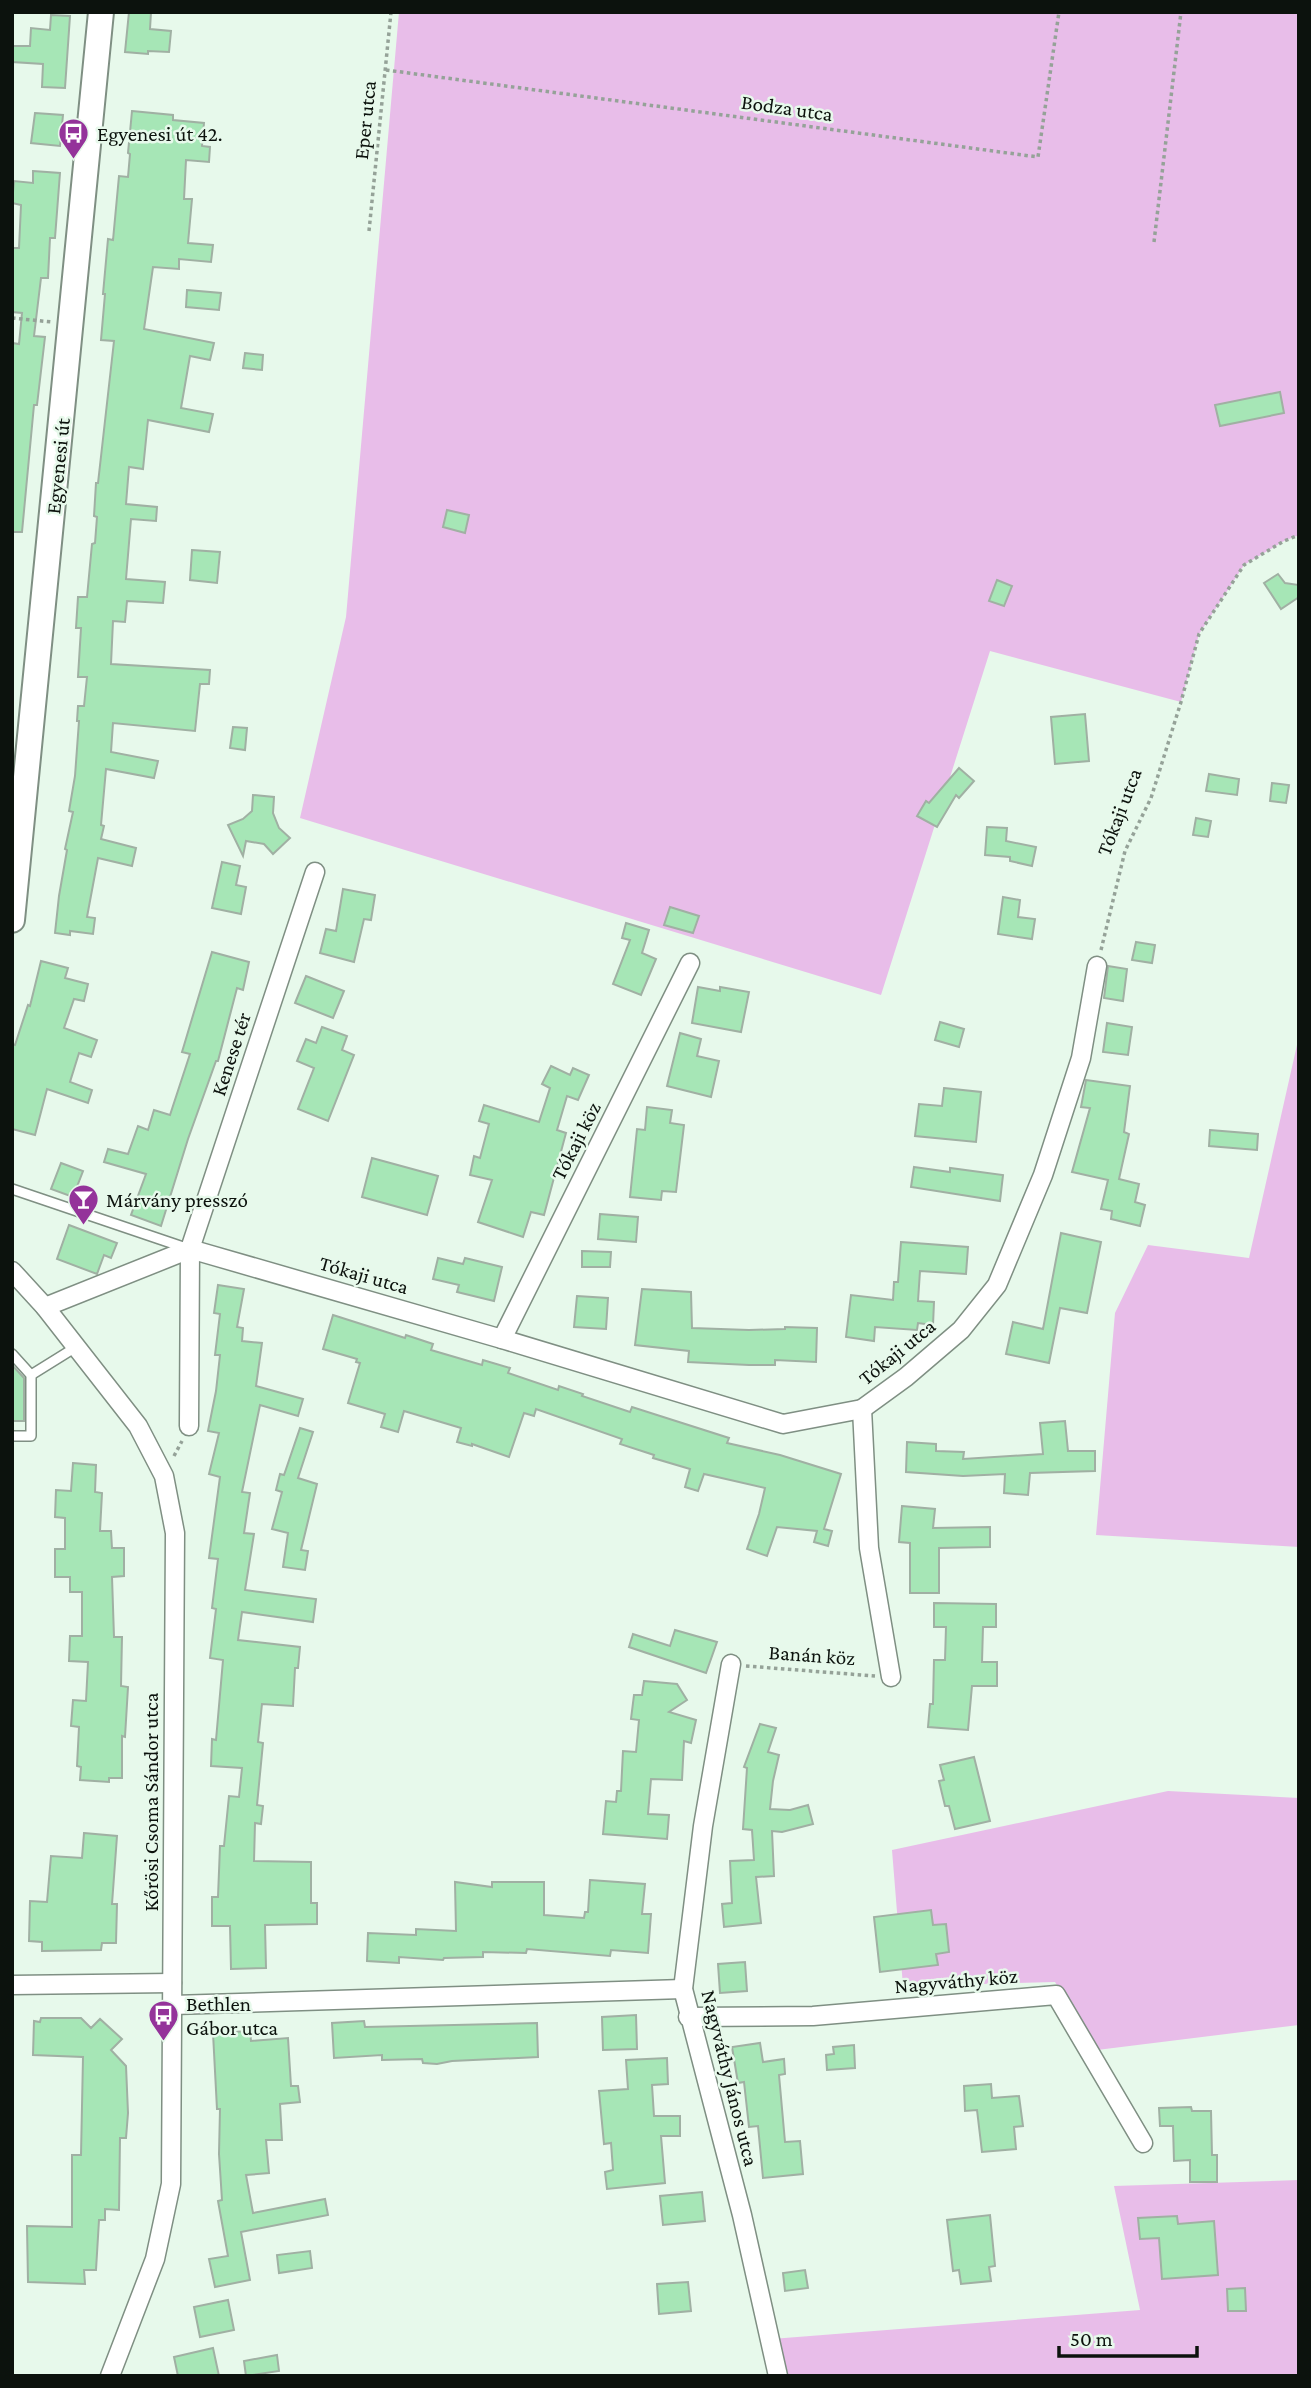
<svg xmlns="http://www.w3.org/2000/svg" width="1311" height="2388" font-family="'Crimson Pro',serif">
<rect width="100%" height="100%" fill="#e7f9eb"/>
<g fill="#e8bde9">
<polygon points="399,12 1299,12 1299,535 1284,541 1244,565 1199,634 1181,702 990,651 881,995 300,818 346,617"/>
<polygon points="1299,1036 1299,1547 1096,1535 1115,1313 1148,1245 1249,1258"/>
<polygon points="1168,1791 1299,1798 1299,2025 1097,2050 1055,1982 903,1986 892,1850"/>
<polygon points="1299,2180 1299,2376 768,2376 760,2340 1140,2310 1114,2186"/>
</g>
<g fill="#a6e6b6" stroke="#a0b0a3" stroke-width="2">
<polygon points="129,12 151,12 150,29 171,31 169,52 148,51 148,54 125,52"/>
<polygon points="51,15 70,16 65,88 42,87 43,64 12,62 12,46 30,46 31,28 50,30"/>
<polygon points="132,111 173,115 173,120 204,123 202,146 210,147 209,162 186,160 184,199 192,199 188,243 213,245 211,262 179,259 179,269 153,267 144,329 214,343 210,360 190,356 181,408 213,414 209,432 148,420 143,469 129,467 126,504 157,507 156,521 131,519 126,579 165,582 163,603 127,601 125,622 113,621 111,664 210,670 209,684 200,684 195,731 113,723 111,752 158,761 154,778 106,769 101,825 104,826 101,839 136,848 132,866 98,858 87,917 95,918 93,934 70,931 70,935 55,933 59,896 67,850 65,849 73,812 69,811 75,776 79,721 77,721 78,706 84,706 87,677 78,677 81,628 76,628 78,597 87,597 92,544 95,543 97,517 94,516 96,483 98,483 114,341 101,340 105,294 103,294 108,239 113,240 119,176 128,177 130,154 128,153"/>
<polygon points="35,113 63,115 60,146 31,143"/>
<polygon points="33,171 60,173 55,238 50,238 48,278 41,278 34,336 45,337 37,405 34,405 22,532 12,532 12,343 19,344 22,313 12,312 12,248 19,248 21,205 12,203 14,181 33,183"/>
<polygon points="187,290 221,293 219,310 186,307"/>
<polygon points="245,353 263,355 262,370 243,368"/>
<polygon points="1280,392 1284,413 1220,426 1215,405"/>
<polygon points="447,510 469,515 465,533 443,527"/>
<polygon points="192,550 220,552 217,583 190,580"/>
<polygon points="1278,574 1285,583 1299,585 1299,597 1281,609 1264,583"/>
<polygon points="997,580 1012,586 1004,606 989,601"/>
<polygon points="1085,714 1089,761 1055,764 1051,717"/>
<polygon points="233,727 247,728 245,750 230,748"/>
<polygon points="959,768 974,781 959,798 956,795 937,827 917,816 926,801 929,803"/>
<polygon points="1209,774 1239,779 1237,795 1206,791"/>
<polygon points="1272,783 1289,785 1286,803 1270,801"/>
<polygon points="253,795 274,797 273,813 279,828 290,838 273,854 264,844 246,841 243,856 228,825 243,819 252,811"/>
<polygon points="1196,818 1211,821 1208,837 1193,835"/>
<polygon points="987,827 1007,828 1006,841 1036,847 1032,866 1010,861 1010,857 985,855"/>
<polygon points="222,862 240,866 236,885 246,887 241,914 212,908"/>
<polygon points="343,889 375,895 371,920 364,919 354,962 320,953 326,929 336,931"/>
<polygon points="1003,897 1020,900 1018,917 1035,919 1032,939 998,934"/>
<polygon points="670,907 699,916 693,933 664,925"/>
<polygon points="626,923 649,930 642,953 656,959 641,995 613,984 630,940 622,938"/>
<polygon points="1136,942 1155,945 1152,963 1132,960"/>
<polygon points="212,952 249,962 243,990 237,988 218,1061 216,1061 188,1139 161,1226 131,1215 146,1174 104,1162 108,1149 128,1154 138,1126 148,1130 154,1110 170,1115 190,1054 182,1052"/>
<polygon points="41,961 68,968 65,978 88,984 84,1001 74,999 64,1028 97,1040 91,1057 79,1053 70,1082 92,1090 88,1103 47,1089 35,1135 12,1129 12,1044 15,1045 28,1005 30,1006"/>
<polygon points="1108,966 1127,969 1123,1001 1104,998"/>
<polygon points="306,976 344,991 333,1018 295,1003"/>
<polygon points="698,987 720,991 720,987 749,992 741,1032 692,1023"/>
<polygon points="940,1022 964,1029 959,1047 935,1040"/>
<polygon points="1107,1023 1132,1027 1128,1055 1103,1052"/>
<polygon points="322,1027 347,1036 342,1050 354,1055 328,1121 298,1109 314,1068 297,1061 306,1039 316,1043"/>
<polygon points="680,1033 701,1039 697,1056 719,1061 711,1097 667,1086"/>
<polygon points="551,1066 570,1075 573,1068 589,1075 578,1100 567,1096 557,1130 566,1133 544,1215 531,1212 523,1237 478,1222 492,1180 470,1175 474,1156 480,1158 489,1124 479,1121 484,1105 539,1122 550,1088 542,1084"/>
<polygon points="1086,1080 1130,1086 1124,1132 1129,1134 1119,1179 1139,1184 1135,1202 1145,1205 1140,1226 1111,1219 1112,1211 1101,1209 1108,1180 1072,1172 1090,1108 1081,1107"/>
<polygon points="944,1088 981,1092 976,1142 915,1136 919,1104 942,1106"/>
<polygon points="647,1107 672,1110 670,1123 684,1125 676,1192 662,1191 661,1200 630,1197 637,1129 645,1130"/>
<polygon points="1210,1130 1258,1134 1257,1150 1209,1146"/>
<polygon points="372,1158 438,1176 427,1215 362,1197"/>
<polygon points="61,1163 83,1171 73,1197 51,1189"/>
<polygon points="914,1167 950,1172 950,1168 1003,1175 1000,1201 911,1187"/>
<polygon points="600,1214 638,1217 636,1242 598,1239"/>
<polygon points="69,1225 117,1243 111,1258 104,1255 97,1274 57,1259"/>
<polygon points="1061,1233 1101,1242 1087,1313 1060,1308 1049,1363 1006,1354 1013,1322 1043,1329"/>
<polygon points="901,1242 968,1247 966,1274 920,1271 918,1301 934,1302 933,1325 918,1323 917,1330 875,1327 874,1341 846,1337 851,1295 893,1300 894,1282 898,1282"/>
<polygon points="582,1251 611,1252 610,1267 582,1267"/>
<polygon points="438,1258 463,1264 465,1258 502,1267 494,1301 457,1292 459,1285 433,1279"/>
<polygon points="218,1285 244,1289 237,1327 243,1328 242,1341 262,1343 256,1386 303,1399 298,1416 260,1405 242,1492 250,1493 244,1533 254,1534 245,1590 316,1599 313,1622 242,1612 238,1640 300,1647 298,1668 295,1668 293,1706 262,1704 258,1742 263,1743 257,1805 263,1806 261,1824 255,1823 254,1861 311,1862 311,1903 317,1903 317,1924 265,1925 266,1968 231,1969 230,1926 212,1926 212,1897 218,1897 220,1846 224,1846 229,1796 239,1797 242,1768 211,1766 212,1739 216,1740 223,1660 210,1658 216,1609 212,1608 218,1559 209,1558 220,1477 209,1474 219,1433 208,1431 216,1391 220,1355 215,1355 220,1314 214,1313"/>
<polygon points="642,1289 691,1292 692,1328 749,1330 785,1329 785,1327 817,1328 816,1362 775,1360 775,1365 749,1365 688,1362 689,1351 635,1345"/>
<polygon points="577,1296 608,1298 606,1329 574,1327"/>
<polygon points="333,1315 405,1338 406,1335 433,1344 431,1350 482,1365 483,1360 510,1368 508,1373 558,1390 559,1386 583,1394 582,1396 630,1412 632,1407 729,1438 727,1443 780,1455 841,1474 824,1529 832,1531 828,1546 814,1542 817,1531 777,1527 767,1556 747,1549 759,1514 765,1488 704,1474 698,1491 685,1487 690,1469 653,1458 654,1455 620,1444 622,1439 536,1409 534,1416 524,1413 509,1457 472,1444 472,1446 457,1442 461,1428 404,1411 398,1432 381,1427 385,1414 348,1403 360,1363 356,1362 357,1359 323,1349"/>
<polygon points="12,1365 24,1378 24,1421 12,1421"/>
<polygon points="1065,1421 1068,1451 1095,1451 1095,1471 1030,1473 1028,1495 1004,1493 1005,1474 963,1476 906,1472 907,1442 936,1444 936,1451 964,1452 963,1459 1043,1454 1040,1423"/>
<polygon points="300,1428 313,1432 298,1478 317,1484 301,1550 308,1551 305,1570 283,1567 288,1533 272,1529 282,1492 276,1490 280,1474 284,1475"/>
<polygon points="73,1463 96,1465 95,1492 102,1493 100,1531 111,1531 112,1548 124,1548 124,1576 112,1577 114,1637 122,1637 121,1686 128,1687 125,1737 122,1736 122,1778 109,1778 109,1782 80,1780 81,1767 77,1766 79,1727 71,1726 73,1700 86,1701 88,1662 69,1661 70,1636 82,1636 82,1592 70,1592 70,1577 55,1577 55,1549 65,1549 65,1518 55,1517 56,1490 71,1491"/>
<polygon points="902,1506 935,1509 933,1528 990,1527 990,1547 939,1548 939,1593 910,1593 910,1543 899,1542"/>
<polygon points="934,1603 996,1604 996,1627 983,1627 982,1662 997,1662 997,1686 972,1686 968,1730 928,1727 930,1704 933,1704 934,1660 945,1660 946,1627 934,1627"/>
<polygon points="675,1630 717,1642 706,1673 629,1647 633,1634 670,1646"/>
<polygon points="644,1681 677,1684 687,1700 669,1712 696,1720 691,1743 684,1741 682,1780 651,1779 648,1814 669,1815 667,1839 603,1834 606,1801 616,1802 617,1791 621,1791 623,1751 636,1752 639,1720 631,1719 634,1695 642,1695"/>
<polygon points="760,1724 776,1728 768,1752 779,1755 773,1781 770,1809 790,1810 808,1805 813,1824 782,1832 772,1831 774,1876 756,1877 761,1923 724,1927 722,1904 732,1903 730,1861 754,1860 752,1830 743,1829 747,1768 744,1767"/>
<polygon points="974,1757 990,1821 955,1829 949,1806 945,1806 939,1781 944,1780 940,1765"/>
<polygon points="84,1833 117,1836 112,1904 117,1904 116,1943 102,1943 101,1950 42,1951 42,1942 29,1941 30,1901 47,1902 51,1856 82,1858"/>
<polygon points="590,1880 645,1884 642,1914 651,1914 648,1953 611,1950 610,1956 527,1949 526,1953 483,1952 483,1957 444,1958 443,1960 399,1957 399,1963 367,1961 368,1933 416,1935 416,1929 456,1931 455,1882 492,1887 492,1882 544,1882 544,1915 584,1918 585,1912 588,1912"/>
<polygon points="931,1910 933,1925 946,1924 949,1952 936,1954 938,1965 880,1972 874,1917"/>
<polygon points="745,1962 747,1991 720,1993 718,1964"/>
<polygon points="636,2015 637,2049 603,2050 602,2017"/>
<polygon points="41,2018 81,2018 91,2028 100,2019 122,2039 111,2050 126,2066 128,2113 126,2138 120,2138 119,2210 105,2209 105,2220 99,2220 96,2270 84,2270 85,2284 28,2282 27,2226 72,2227 72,2155 81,2155 83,2057 33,2055 34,2021 40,2022"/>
<polygon points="364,2021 365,2027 537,2023 538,2057 452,2061 437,2064 423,2063 422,2059 382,2060 382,2055 334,2058 332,2023"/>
<polygon points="250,2031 251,2041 288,2038 291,2086 298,2086 300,2102 280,2104 282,2140 266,2140 269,2173 246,2175 253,2213 325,2199 328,2215 241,2232 250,2280 215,2287 209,2259 228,2256 218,2201 222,2200 219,2154 220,2109 217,2109 213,2033"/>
<polygon points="760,2043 763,2062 784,2059 785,2074 779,2075 785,2142 800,2141 803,2174 763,2178 758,2126 749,2127 744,2082 738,2083 732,2047"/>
<polygon points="854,2045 855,2068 827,2070 826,2055 834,2054 833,2047"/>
<polygon points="667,2058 668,2084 652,2085 654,2116 680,2116 680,2136 661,2136 665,2183 607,2189 605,2172 613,2170 611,2143 604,2144 599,2091 628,2089 626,2060"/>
<polygon points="991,2084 992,2098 1019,2096 1023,2126 1014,2127 1016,2149 982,2152 977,2110 965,2111 964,2086"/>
<polygon points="1191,2107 1192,2111 1211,2111 1212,2155 1217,2155 1217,2182 1190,2182 1190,2160 1174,2161 1173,2126 1160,2126 1159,2108"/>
<polygon points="702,2192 705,2221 663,2225 660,2196"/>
<polygon points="990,2215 995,2266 989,2267 991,2281 961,2284 959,2270 953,2271 947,2220"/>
<polygon points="1177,2216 1178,2224 1214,2221 1218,2275 1162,2279 1159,2238 1140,2239 1138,2218"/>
<polygon points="310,2251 312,2268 279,2273 277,2255"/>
<polygon points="805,2270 808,2288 785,2291 783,2273"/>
<polygon points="688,2282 691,2311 659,2314 657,2284"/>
<polygon points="1245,2288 1246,2311 1228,2311 1227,2289"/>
<polygon points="228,2300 234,2330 200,2337 194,2307"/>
<polygon points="213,2348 219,2376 178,2376 174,2357"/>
<polygon points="277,2355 279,2371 246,2376 244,2361"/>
</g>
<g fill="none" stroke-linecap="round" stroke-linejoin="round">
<defs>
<g id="lane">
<polyline points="12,1189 189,1249"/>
<polyline points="12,1354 31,1375 31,1436 12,1436"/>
<polyline points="31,1375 76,1347"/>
</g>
<g id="street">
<polyline points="190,1249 502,1339 783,1424 862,1409 906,1377 961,1330 997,1285 1043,1175 1081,1058 1097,966"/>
<polyline points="12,1271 45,1307 138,1426 164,1476 175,1533 171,2184 155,2259 110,2376"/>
<polyline points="45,1307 190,1249"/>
<polyline points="502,1339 690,963"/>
<polyline points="862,1409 869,1548 891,1677"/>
<polyline points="189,1426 190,1249 315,872"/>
<polyline points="731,1664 703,1826 683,1989 742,2215 778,2376"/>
<polyline points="12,1985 172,1983"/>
<polyline points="173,2005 683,1989"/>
<polyline points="688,2017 813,2016 1056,1995 1143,2143"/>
</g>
<polyline id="secondary" points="12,920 101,12"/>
</defs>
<use href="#lane" stroke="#7f8f83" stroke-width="12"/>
<use href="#street" stroke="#7f8f83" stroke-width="21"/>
<use href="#secondary" stroke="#7f8f83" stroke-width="28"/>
<g stroke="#95a298" stroke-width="3.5" stroke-dasharray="3.5 3.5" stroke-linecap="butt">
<polyline points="386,70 1038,157 1059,12"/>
<polyline points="369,231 391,12"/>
<polyline points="1154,242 1181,12"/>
<polyline points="12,318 52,322"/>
<polyline points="1101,950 1125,851 1151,798 1181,702 1199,634 1244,565 1284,541 1299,535"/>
<polyline points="1298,1402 1299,1403"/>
<polyline points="174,1456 182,1441"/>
<polyline points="746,1666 875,1676"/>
</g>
<use href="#lane" stroke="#fff" stroke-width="9"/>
<use href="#street" stroke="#fff" stroke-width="18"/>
<use href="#secondary" stroke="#fff" stroke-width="24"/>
</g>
<defs>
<symbol id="bus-pin" viewBox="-11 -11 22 30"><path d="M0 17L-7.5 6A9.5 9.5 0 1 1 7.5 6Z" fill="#94339a" stroke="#e7f9eb"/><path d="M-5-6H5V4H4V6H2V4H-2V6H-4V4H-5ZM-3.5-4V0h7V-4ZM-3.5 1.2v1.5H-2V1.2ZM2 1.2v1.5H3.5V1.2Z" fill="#fff"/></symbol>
<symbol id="bar-pin" viewBox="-11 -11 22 30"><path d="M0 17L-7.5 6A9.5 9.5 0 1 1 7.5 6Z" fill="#94339a" stroke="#e7f9eb"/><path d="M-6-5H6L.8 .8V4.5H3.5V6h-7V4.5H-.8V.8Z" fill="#fff"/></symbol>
</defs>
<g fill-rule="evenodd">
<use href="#bus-pin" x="56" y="116" width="35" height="47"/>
<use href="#bar-pin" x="66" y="1182" width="35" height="47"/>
<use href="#bus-pin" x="146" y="1998" width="35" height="47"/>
</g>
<g text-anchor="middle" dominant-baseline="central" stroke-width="5" stroke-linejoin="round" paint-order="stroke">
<g font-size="21" fill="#0c120d" stroke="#e7f9eb">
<text transform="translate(787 108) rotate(8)">Bodza utca</text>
<text transform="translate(365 120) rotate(-84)">Eper utca</text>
<text transform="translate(58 466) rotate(-84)">Egyenesi út</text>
<text transform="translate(1119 812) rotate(-69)">Tókaji utca</text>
<text transform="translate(231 1054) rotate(-72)">Kenese tér</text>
<text transform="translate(576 1141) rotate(-63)">Tókaji köz</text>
<text transform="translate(364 1275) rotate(16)">Tókaji utca</text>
<text transform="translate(897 1352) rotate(-39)">Tókaji utca</text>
<text transform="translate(812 1655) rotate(4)">Banán köz</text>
<text transform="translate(151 1802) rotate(-90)">Kőrösi Csoma Sándor utca</text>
<text transform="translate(956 1981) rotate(-5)">Nagyváthy köz</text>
<text transform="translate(730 2078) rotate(76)">Nagyváthy János utca</text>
</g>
<g font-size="21" fill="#0c120d" stroke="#e7f9eb" text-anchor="start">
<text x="97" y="134">Egyenesi út 42.</text>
<text x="106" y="1200">Márvány presszó</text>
<text x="186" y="2004">Bethlen<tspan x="186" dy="24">Gábor utca</tspan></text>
</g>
</g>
<rect width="1311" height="2388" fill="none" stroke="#0c120d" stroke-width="28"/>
<path d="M1059 2346v10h138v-10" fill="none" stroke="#0c120d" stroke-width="3.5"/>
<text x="1070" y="2346" font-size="21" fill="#0c120d" stroke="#e7f9eb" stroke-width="5" paint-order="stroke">50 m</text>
</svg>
